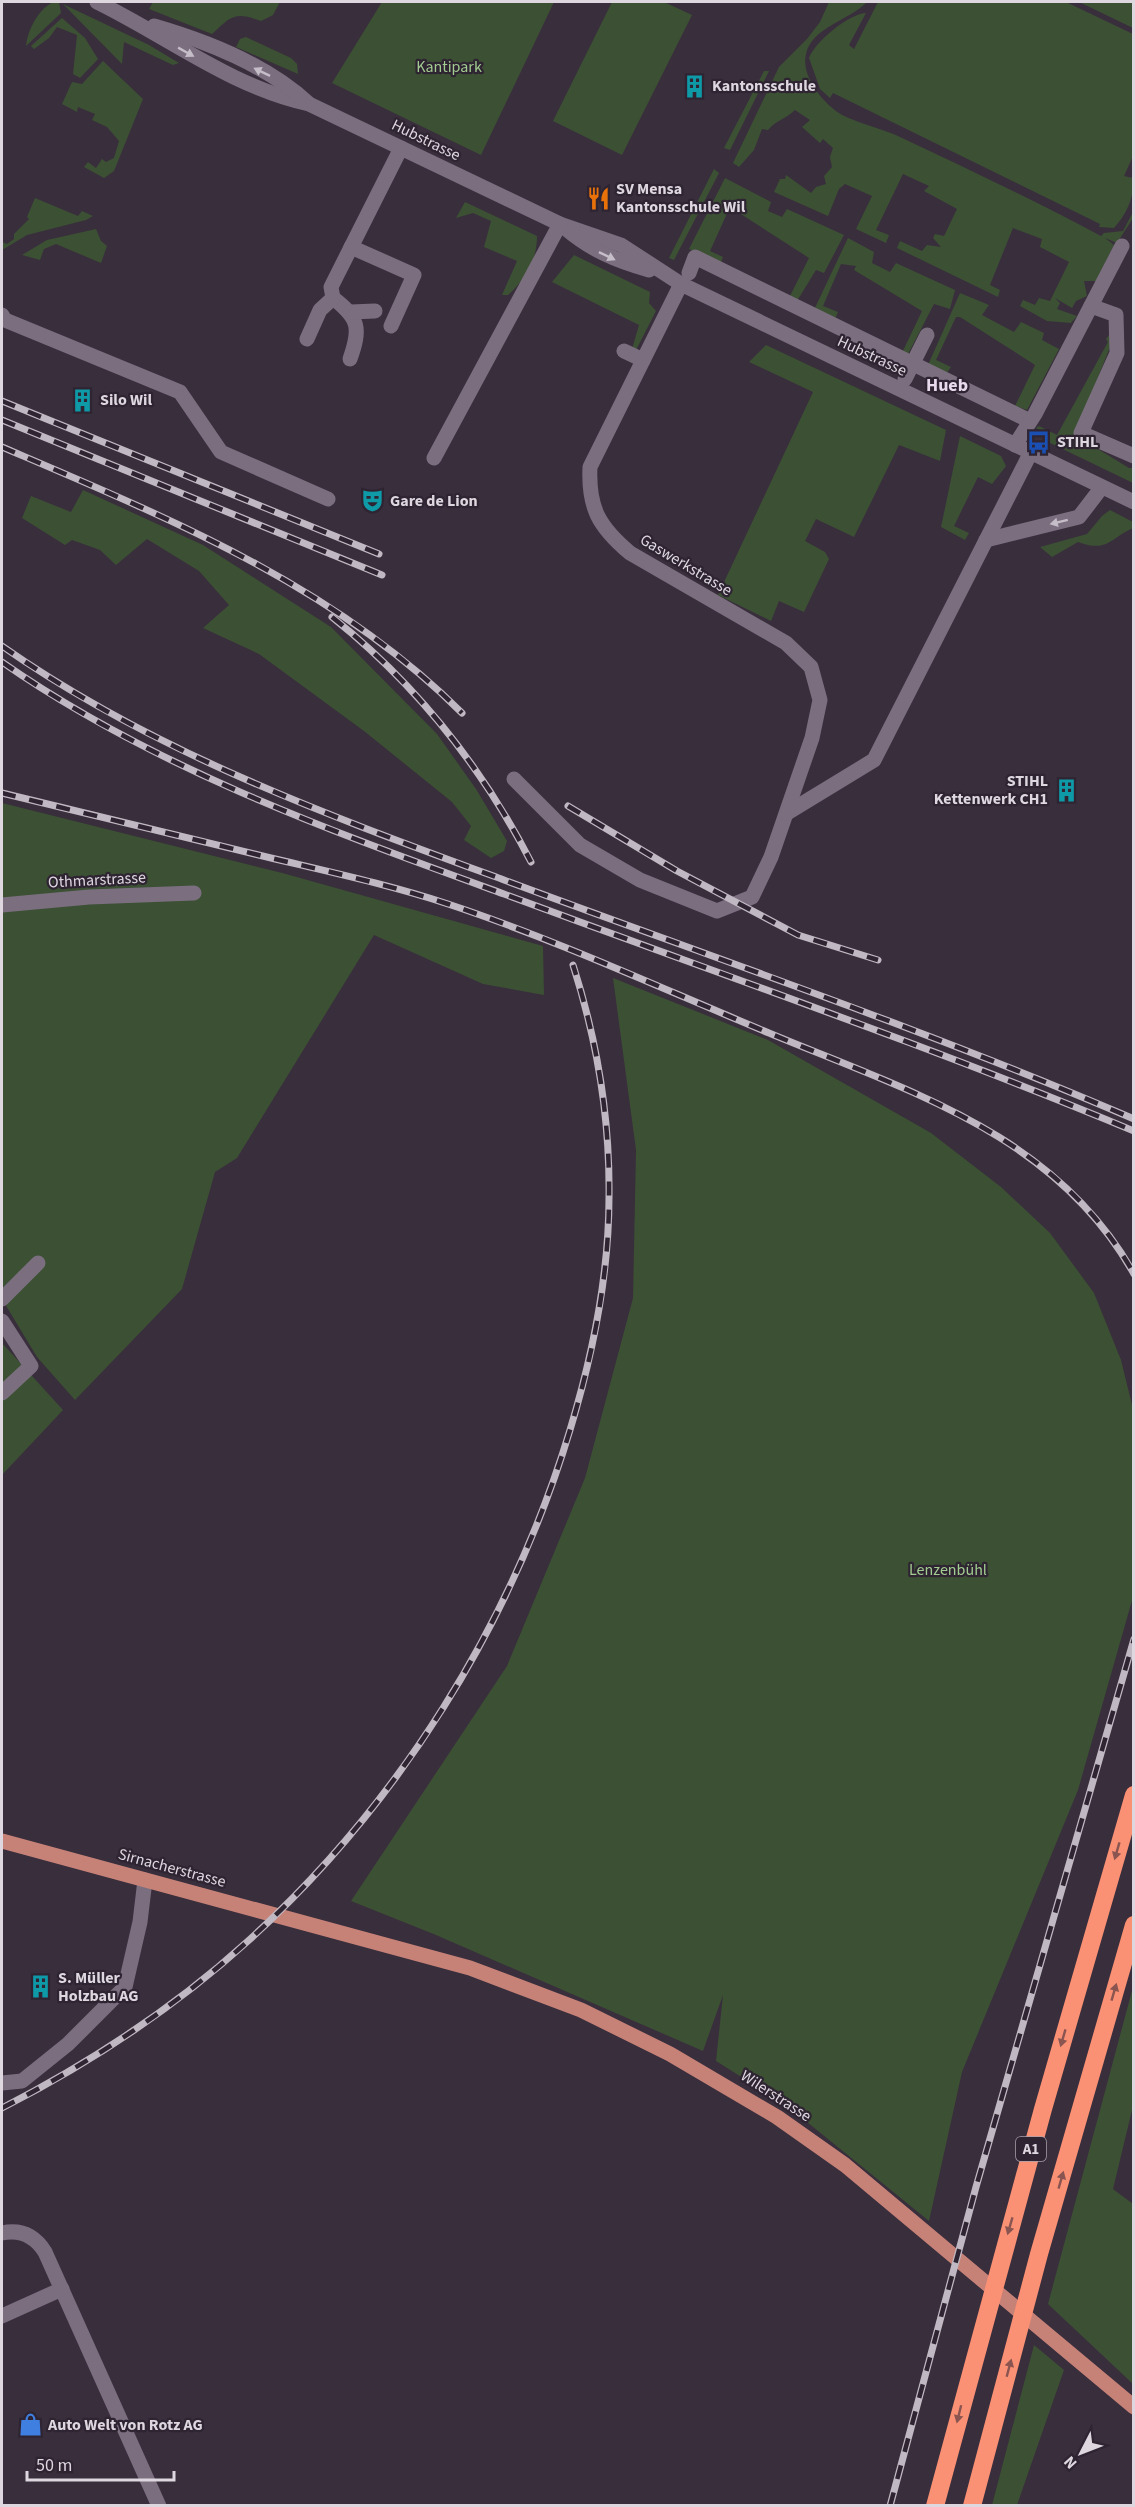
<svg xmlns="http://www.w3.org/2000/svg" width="1135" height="2507" font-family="'Source Sans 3',sans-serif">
<rect width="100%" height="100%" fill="#392e3c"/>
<g fill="#3c5034">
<path d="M53,2H59L61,13L26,46C28,29 38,10 53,2Z"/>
<path d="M153,2H280L273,15L261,21C235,11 231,16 212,34L149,9Z"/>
<polygon points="382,2 554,2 481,155 332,83"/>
<polygon points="612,2 664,2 692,15 622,155 553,121"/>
<path d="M829,2H867C850,20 812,27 806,54C801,75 820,99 836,111C851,122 882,128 900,137C968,169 1035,201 1101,236L1104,233L1123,231L1133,212V218L1117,243L1105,238L1114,245L1096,281H1084L1087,296L1076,301L1072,308L1055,298L1060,303L1057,309L1077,316L1071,323L1047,321L1020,306L1023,300L1035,305L1039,298L1050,301L1069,262L1040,247L1042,239L1013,228L990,285L1000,290L998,297L897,248L900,241L922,251L927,245L941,247L933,238L935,234L944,236L957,209L924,191L929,186L903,174L876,230L889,235L886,243L856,229L872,196L845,184L839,189L828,216L774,192L780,179H785L786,175L811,193L816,187L826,184L824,176L832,167L830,157L833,148L823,139L820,143L802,127L810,120L795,110C786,119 776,120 768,130L762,129L754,150L739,167L733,163L779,67L807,39L820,22Z"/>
<path d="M878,2H1066L1133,34V156L1124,176L1133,178C1134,199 1127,213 1114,228L1099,227L1100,224L833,93L830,98L820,89L809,58C815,42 848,14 866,13L849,45L854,49Z"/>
<polygon points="1079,2 1133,2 1133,28"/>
<polygon points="63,4 149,45 179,63 173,65 124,42 122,64"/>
<polygon points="62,18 85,38 98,59 80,78 73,74 77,35 57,27 49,38 34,49 31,46"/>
<polygon points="246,37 291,58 297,64 298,74 236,47 240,39"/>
<polygon points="103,61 143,99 114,171 104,178 84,167 88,162 96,168 102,159 106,162 114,158 119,141 107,127 92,120 95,114 78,107 77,112 62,104 72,82 82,84"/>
<polygon points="764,71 769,71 730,150 724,148"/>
<polygon points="714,169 719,173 674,260 669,258"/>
<polygon points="725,178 771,202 768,211 782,217 787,209 844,235 824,273 816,270 797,301 789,298 809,258 730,207 710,251 723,257 720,265 689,249"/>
<polygon points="35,198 78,216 82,211 93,216 86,220 27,235 2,250 2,242 7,244 14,239 14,234 29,219 27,217"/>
<path d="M465,202L537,236C537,260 526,279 508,295H502L517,261L484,247L491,221L473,213L456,218Z"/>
<polygon points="96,229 101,241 107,246 101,263 56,244 44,249 40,260 22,255 47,240"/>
<polygon points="848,238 874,252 872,263 890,272 896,263 955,290 950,309 934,304 907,356 902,353 922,311 854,270 856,266 841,264 823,306 838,312 835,319 814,310"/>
<polygon points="574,255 650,292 649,303 656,311 634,354 630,356 639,325 552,282"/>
<polygon points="960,293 989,305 982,315 1014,332 1021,322 1044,333 1042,340 1059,349 1027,410 1015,406 1035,365 960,317 956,317 936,360 951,367 946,374 928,365"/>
<polygon points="1115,327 1116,332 1075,435 1129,468 1133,468 1133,483 1044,440 1045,434 1036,428 1039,426 1057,435 1108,342 1106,339"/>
<polygon points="766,345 946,430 940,461 899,445 854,537 816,519 805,541 825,552 829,559 804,612 779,601 771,621 718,595 813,392 749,362"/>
<polygon points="960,436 1001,456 1006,466 992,484 978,477 954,526 969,533 965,540 941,527"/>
<polygon points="83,490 203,545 331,627 437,734 476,789 507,841 504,851 491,858 464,840 471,826 452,802 364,731 259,654 203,628 229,605 199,571 147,539 116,565 100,550 72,540 65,545 22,518 31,496 71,512"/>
<path d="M1110,510L1133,522V528C1110,538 1108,553 1078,542L1052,557L1040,547L1087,534L1102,516Z"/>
<polygon points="2,803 286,874 543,946 544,995 483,984 374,935 237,1158 215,1172 182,1289 75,1400 37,1357 2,1299"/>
<polygon points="613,978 768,1040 931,1133 1001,1187 1050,1233 1094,1293 1121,1360 1133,1409 1133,1597 1078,1790 962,2072 929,2221 786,2105 716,2061 723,1995 703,2051 436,1935 351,1901 507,1666 585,1478 633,1298 636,1150"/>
<polygon points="2,1343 63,1410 2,1475"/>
<polygon points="1133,1987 1133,2106 1113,2189 1133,2204 1133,2384 1048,2304"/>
<polygon points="1034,2345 1064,2370 1017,2505 992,2505"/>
</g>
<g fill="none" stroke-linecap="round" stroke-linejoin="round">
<g stroke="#7a6e7f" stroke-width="15">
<path d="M97,2C167,36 231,87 309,104L560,224L621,245L681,284L1134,502"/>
<path d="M154,26C206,41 268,66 308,103"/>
<path d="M565,228C591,250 616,261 649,270"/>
<polyline points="351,247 414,275 391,326"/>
<polyline points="689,273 695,257 1030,421"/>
<path d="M333,298C359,318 361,328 350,359"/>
<polyline points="1091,306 1116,315 1117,353 1081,433 1134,456"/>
<polyline points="351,312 375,311"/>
<polyline points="2,315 5,320 180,392 221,452 328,499"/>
<polyline points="307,339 320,310 333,298 331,287 401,148"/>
<polyline points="624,351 643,360"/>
<polyline points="905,379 927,335"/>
<polyline points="1015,445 1035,414 1122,246"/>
<polyline points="434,458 560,224"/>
<polyline points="986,540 1079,517 1102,487"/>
<path d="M514,779L580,845L640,880L717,911L752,897L771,857L812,738L820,700L811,667L786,643L630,553C599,527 588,508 590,467L681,284"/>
<polyline points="787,813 874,760 1031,452"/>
<polyline points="2,905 89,897 194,893"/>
<polyline points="2,1299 38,1263"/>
<polyline points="2,1321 31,1366 2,1393"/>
<polyline points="2,2083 22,2081 68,2044 125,1987 140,1922 145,1880"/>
<path d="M2,2233C21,2229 35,2236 45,2252L159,2506"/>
<polyline points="2,2316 62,2289"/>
</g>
<polyline stroke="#c78278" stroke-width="15" points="2,1841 470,1968 581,2010 670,2054 777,2117 845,2165 1134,2407"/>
<g stroke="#fa9074" stroke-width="18">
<polyline points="935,2506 1043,2109 1134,1795"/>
<polyline points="972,2506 1039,2254 1134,1925"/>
</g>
<defs>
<g id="rail">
<polyline points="2,401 379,554"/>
<polyline points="2,420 382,575"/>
<path d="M2,447C166,517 334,585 462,713"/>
<path d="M332,617C416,684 482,767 531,862"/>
<path d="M2,646C155,753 330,816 504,880C714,958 927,1030 1134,1119"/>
<path d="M2,662C154,768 331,831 504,894C714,972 927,1045 1134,1131"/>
<path d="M2,793C91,815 181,836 271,858C330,872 390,885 448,904C557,940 663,989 769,1033C908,1091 1056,1134 1134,1274"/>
<polyline points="568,806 677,871 798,935 878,960"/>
<path d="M2,2108C90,2063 174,2008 248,1941C399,1804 511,1625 570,1430C593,1354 609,1277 609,1197C610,1118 597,1040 573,965"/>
<polyline points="890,2506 976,2187 1134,1639"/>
</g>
</defs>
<use href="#rail" stroke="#c0b8c2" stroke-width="7"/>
<use href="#rail" stroke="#2e2432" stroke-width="4.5" stroke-dasharray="14" stroke-linecap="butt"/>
</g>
<defs><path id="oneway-solid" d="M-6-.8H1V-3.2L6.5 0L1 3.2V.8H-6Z" transform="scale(1.5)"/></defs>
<g fill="#c5bdc8">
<use href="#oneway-solid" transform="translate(186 52) rotate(29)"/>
<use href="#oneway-solid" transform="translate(262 72) rotate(-154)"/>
<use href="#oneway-solid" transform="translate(607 256) rotate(26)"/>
<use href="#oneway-solid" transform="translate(1059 522) rotate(166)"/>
</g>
<g fill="#8a5550">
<use href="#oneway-solid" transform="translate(1117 1851) rotate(106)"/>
<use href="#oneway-solid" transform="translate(1114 1992) rotate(-74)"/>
<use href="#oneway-solid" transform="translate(1063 2038) rotate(106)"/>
<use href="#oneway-solid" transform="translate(1061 2180) rotate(-74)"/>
<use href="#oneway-solid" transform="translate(1010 2226) rotate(106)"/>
<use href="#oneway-solid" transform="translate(1009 2368) rotate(-75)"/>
<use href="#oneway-solid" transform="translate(959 2414) rotate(104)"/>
</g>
<defs>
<symbol id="building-bare" viewBox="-9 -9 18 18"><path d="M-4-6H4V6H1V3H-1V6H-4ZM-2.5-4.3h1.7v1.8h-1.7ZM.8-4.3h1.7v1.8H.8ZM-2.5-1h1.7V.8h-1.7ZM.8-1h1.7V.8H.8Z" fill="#0f9aa8" stroke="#2e2432" stroke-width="2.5" paint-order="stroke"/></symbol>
<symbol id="restaurant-bare" viewBox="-9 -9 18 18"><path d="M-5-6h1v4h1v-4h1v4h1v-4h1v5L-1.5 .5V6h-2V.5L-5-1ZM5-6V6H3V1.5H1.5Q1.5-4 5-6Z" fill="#e8710a" stroke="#2e2432" stroke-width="2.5" paint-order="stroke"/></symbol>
<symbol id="bus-bare" viewBox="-9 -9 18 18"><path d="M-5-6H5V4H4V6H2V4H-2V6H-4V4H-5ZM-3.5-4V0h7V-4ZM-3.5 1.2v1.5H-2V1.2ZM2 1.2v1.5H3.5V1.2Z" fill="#1a4fb4" stroke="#2e2432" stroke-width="2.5" paint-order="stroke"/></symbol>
<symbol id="theatre-bare" viewBox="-9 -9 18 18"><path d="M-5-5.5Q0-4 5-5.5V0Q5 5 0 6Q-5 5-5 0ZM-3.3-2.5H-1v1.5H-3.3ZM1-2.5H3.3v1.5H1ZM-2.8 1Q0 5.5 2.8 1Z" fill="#0f9aa8" stroke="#2e2432" stroke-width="2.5" paint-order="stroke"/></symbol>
<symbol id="shop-bare" viewBox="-9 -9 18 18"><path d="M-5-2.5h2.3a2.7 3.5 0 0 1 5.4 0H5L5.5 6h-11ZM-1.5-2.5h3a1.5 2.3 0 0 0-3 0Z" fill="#3f7fe0" stroke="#2e2432" stroke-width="2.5" paint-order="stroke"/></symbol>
</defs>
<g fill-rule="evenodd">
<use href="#building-bare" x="678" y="70" width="33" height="33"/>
<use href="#restaurant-bare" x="582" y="182" width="33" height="33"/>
<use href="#building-bare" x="66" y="384" width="33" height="33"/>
<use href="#bus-bare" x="1022" y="426" width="33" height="33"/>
<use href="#theatre-bare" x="356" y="484" width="33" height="33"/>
<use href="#building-bare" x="1050" y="774" width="33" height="33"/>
<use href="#building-bare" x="24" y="1970" width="33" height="33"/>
<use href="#shop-bare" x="14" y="2408" width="33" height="33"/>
</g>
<g text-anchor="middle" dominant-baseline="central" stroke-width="4.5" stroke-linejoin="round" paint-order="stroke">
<rect fill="#2e2432" stroke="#a9a1ac" stroke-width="1.5" x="1016" y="2137" width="30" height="24" rx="4.5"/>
<g font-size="15" font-weight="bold" fill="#ded7e0">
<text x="1031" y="2149">A1</text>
</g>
<g font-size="16" fill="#a2cc90" stroke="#2e2432">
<text x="449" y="67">Kantipark</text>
<text x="948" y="1570">Lenzenbühl</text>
</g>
<g font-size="16" font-weight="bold" fill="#ded7e0" stroke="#2e2432" text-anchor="start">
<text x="712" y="86">Kantonsschule</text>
<text x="616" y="189">SV Mensa<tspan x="616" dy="18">Kantonsschule Wil</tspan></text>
<text x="100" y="400">Silo Wil</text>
<text x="1057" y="442">STIHL</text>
<text x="390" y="501">Gare de Lion</text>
<text x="1048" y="781" text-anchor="end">STIHL<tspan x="1048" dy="18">Kettenwerk CH1</tspan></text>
<text x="58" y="1978">S. Müller<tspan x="58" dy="18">Holzbau AG</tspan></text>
<text x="48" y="2425">Auto Welt von Rotz AG</text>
</g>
<g font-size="16" fill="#ded7e0" stroke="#2e2432">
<text transform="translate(426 140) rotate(26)">Hubstrasse</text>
<text transform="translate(872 356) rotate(25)">Hubstrasse</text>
<text transform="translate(686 565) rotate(31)">Gaswerkstrasse</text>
<text transform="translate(97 880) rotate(-3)">Othmarstrasse</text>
<text transform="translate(172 1868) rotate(15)">Sirnacherstrasse</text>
<text transform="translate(776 2096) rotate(33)">Wilerstrasse</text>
</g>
<g font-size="18" font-weight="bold" fill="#e9dbed" stroke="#2e2432">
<text x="947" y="385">Hueb</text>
</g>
</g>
<rect width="1135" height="2507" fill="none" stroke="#ded7e0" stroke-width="6"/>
<g transform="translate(1081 2453) rotate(228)" stroke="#2e2432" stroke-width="4.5" paint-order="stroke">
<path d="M0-4.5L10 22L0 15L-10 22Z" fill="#ded7e0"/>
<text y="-9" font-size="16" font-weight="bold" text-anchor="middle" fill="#ded7e0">N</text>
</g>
<path d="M27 2471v9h147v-9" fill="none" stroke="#ded7e0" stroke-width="3"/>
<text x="36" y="2471" font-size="18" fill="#ded7e0" stroke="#2e2432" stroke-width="4.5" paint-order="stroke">50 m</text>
</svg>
